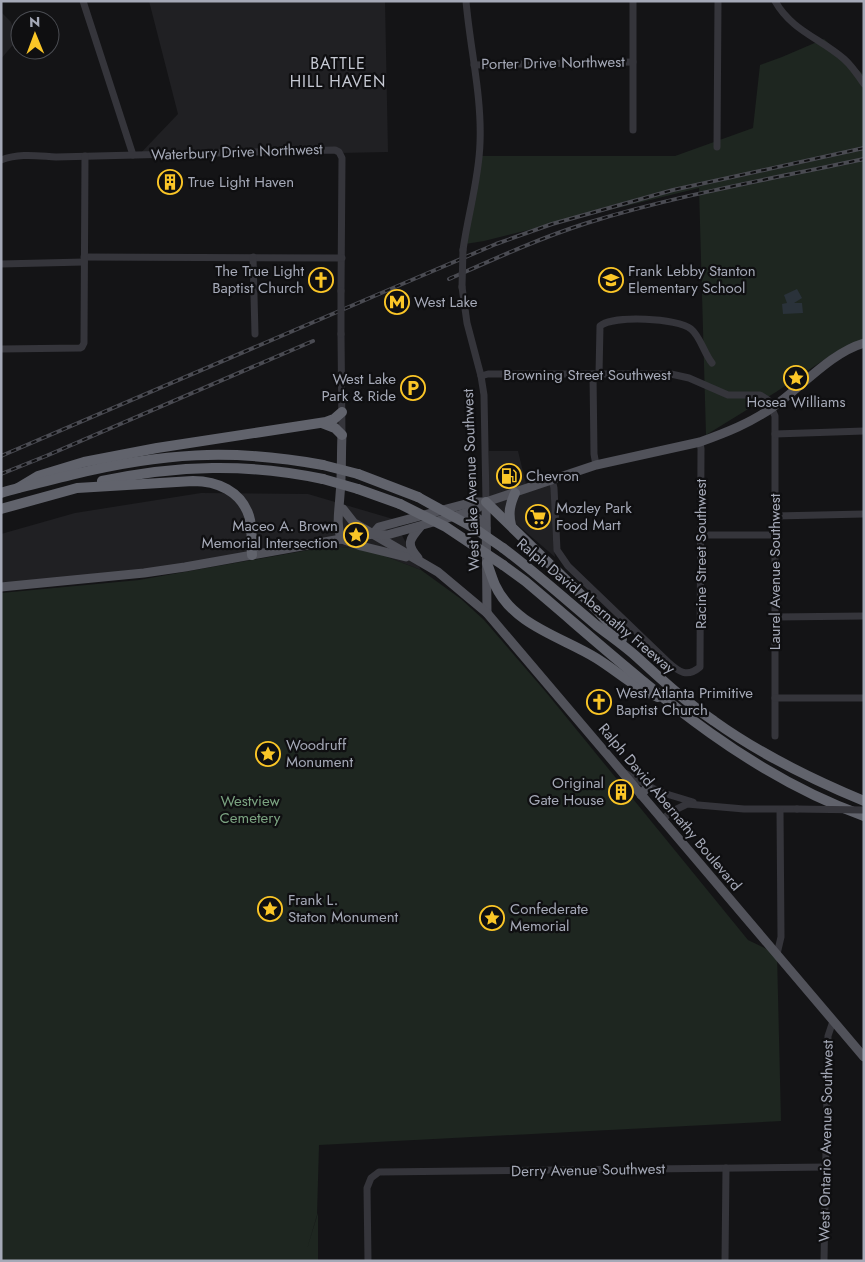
<svg xmlns="http://www.w3.org/2000/svg" width="865" height="1262" font-family="Jost,sans-serif">
<rect width="100%" height="100%" fill="#141416"/>
<g fill="#202023">
<polygon points="149,1 385,1 388,152 137,157 178,114"/>
<polygon points="1,12 11,22 17,40 1,59"/>
<polygon points="489,451 518,451 526,484 548,476 551,488 553,540 555,557 500,510 489,497"/>
<polygon points="201,493 308,494 393,519 421,570 369,550 331,546 202,565 1,588 1,534 75,513"/>
</g>
<g fill="#1e2620">
<polygon points="824,39 864,75 864,340 834,353 776,392 706,435 699,188 484,241 465,244 478,156 675,156 753,128 760,65 782,57"/>
<polygon points="331,546 369,550 421,570 461,599 484,620 545,691 748,940 777,954 781,1121 319,1145 317,1215 307,1249 318,1213 318,1261 1,1261 1,593 139,580"/>
</g>
<polygon fill="#2a323a" points="797,289 802,298 794,303 802,303 803,313 783,314 782,304 787,303 784,295"/>
<g fill="none" stroke-linecap="round" stroke-linejoin="round">
<g stroke="#35353b" stroke-width="7">
<polyline points="83,1 133,155"/>
<path d="M775,1C792,31 820,38 844,59C852,66 858,75 864,84"/>
<polyline points="474,65 633,62"/>
<polyline points="633,130 633,1"/>
<polyline points="717,147 718,1"/>
<path d="M1,160C20,153 37,156 56,157L335,150L339,152L342,158L341,291"/>
<path d="M463,250C468,214 479,179 480,143C482,96 470,48 466,1"/>
<polyline points="84,257 342,258"/>
<polyline points="253,257 255,334"/>
<polyline points="1,264 84,262"/>
<polyline points="462,287 467,323 481,376 484,395 486,502"/>
<polyline points="341,334 342,435"/>
<polyline points="1,349 80,348 82,347 84,343 85,156"/>
<polyline points="593,374 594,454 596,465"/>
<path d="M599,374L600,326C613,315 678,318 691,329C700,336 704,353 712,363"/>
<polyline points="481,376 488,374 671,374 689,378 728,395 760,395 768,400 775,416 775,736"/>
<polyline points="775,434 864,431"/>
<path d="M552,480L554,488L557,550L568,566L668,662C679,672 687,678 700,667L701,449L700,442"/>
<polyline points="775,516 864,514"/>
<polyline points="701,535 775,535"/>
<polyline points="775,617 864,616"/>
<polyline points="775,698 864,698"/>
<polyline points="623,772 660,792 693,802"/>
<polyline points="661,820 673,811 687,804 744,809 797,809"/>
<polyline points="777,954 781,937 780,810"/>
<polyline points="368,1261 367,1188 371,1178 379,1172 826,1167"/>
<polyline points="725,1261 726,1168"/>
<polyline points="824,1261 828,1036 833,1021"/>
</g>
<g stroke="#51525a" stroke-width="9">
<polyline points="486,502 487,613"/>
<polyline points="343,509 354,523 438,572 487,613 864,1057"/>
<path d="M463,514C474,516 481,517 486,528"/>
<path d="M373,534L379,527L473,502H486L596,465L700,442C725,433 751,423 773,407C802,387 830,353 864,343"/>
<path d="M341,539C336,524 339,511 340,495C342,475 341,455 342,435"/>
<polyline points="342,539 361,546 406,557"/>
<path d="M418,558C406,544 409,540 420,527"/>
<polyline points="1,587 144,573 185,567 341,539 373,534 387,535 462,514 476,509 486,502"/>
<polyline points="641,795 648,786"/>
</g>
<g stroke="#61636c" stroke-width="10">
<polyline points="322,423 335,428 342,435"/>
<polyline points="358,474 418,497"/>
<path d="M102,481C178,465 247,463 323,479"/>
<polyline points="18,488 38,476 84,462 157,448 326,422 334,419 342,412"/>
<polyline points="358,489 400,504"/>
<path d="M1,493C24,486 48,481 71,475C161,453 231,448 323,465"/>
<polyline points="486,502 599,612 622,639"/>
<path d="M1,509L77,488L193,481C217,481 241,491 249,516C253,528 251,543 252,555"/>
<path d="M511,525C508,513 510,504 515,493"/>
<path d="M503,548C535,572 565,599 596,625C610,636 625,646 638,658C662,680 686,702 714,721C760,754 811,779 864,801"/>
<path d="M487,563C490,571 492,578 495,585C513,625 562,637 596,658C617,671 635,688 658,697"/>
<path d="M503,565L525,581C630,669 732,769 864,816"/>
</g>
<defs>
<g id="rail">
<path d="M449,279C494,259 540,238 587,223C677,195 771,179 864,159"/>
<polyline points="1,456 414,279 496,244 552,224 673,190 864,148"/>
<polyline points="1,474 46,456 313,341"/>
</g>
</defs>
<use href="#rail" stroke="#4a4b52" stroke-width="4"/>
<use href="#rail" stroke="#0f0f11" stroke-width="2" stroke-dasharray="5.5" stroke-linecap="butt"/>
<g stroke="#35353b" stroke-width="7">
<polyline points="462,287 463,250"/>
<polyline points="341,334 341,291"/>
<polyline points="797,809 864,810"/>
</g>
<g stroke="#61636c" stroke-width="10">
<polyline points="323,465 358,474"/>
<polyline points="323,479 358,489"/>
<polyline points="418,497 474,528 503,548"/>
<polyline points="400,504 446,527 503,565"/>
</g>
</g>
<defs>
<symbol id="building-ring" viewBox="-11 -11 22 22"><circle r="9.5" fill="#0f0f11" stroke="#fbc627" stroke-width="1.5"/><path d="M-4-6H4V6H1V3H-1V6H-4ZM-2.5-4.3h1.7v1.8h-1.7ZM.8-4.3h1.7v1.8H.8ZM-2.5-1h1.7V.8h-1.7ZM.8-1h1.7V.8H.8Z" fill="#fbc627"/></symbol>
<symbol id="church-ring" viewBox="-11 -11 22 22"><circle r="9.5" fill="#0f0f11" stroke="#fbc627" stroke-width="1.5"/><path d="M-1.2-6h2.4v3.5h3.3v2.4h-3.3V6h-2.4V-.1h-3.3v-2.4h3.3Z" fill="#fbc627"/></symbol>
<symbol id="school-ring" viewBox="-11 -11 22 22"><circle r="9.5" fill="#0f0f11" stroke="#fbc627" stroke-width="1.5"/><path d="M0-5L7-2L0 1L-7-2ZM-4 1L0 2.5L4 1V4Q0 6-4 4Z" fill="#fbc627"/></symbol>
<symbol id="metro-ring" viewBox="-11 -11 22 22"><circle r="9.5" fill="#0f0f11" stroke="#fbc627" stroke-width="1.5"/><path d="M-5.5 5V-5H-3L0 0L3-5H5.5V5H3V-.5L0 4L-3-.5V5Z" fill="#fbc627"/></symbol>
<symbol id="sight-ring" viewBox="-11 -11 22 22"><circle r="9.5" fill="#0f0f11" stroke="#fbc627" stroke-width="1.5"/><path d="M0-6L1.8-2.2L6-1.7L2.9 1.2L3.7 5.4L0 3.3L-3.7 5.4L-2.9 1.2L-6-1.7L-1.8-2.2Z" fill="#fbc627"/></symbol>
<symbol id="parking-ring" viewBox="-11 -11 22 22"><circle r="9.5" fill="#0f0f11" stroke="#fbc627" stroke-width="1.5"/><path d="M-3.5-5.5H1a3.5 3.5 0 0 1 0 7H-1V5.5H-3.5ZM-1-3.4V-.6H.8a1.4 1.4 0 0 0 0-2.8Z" fill="#fbc627"/></symbol>
<symbol id="fuel-ring" viewBox="-11 -11 22 22"><circle r="9.5" fill="#0f0f11" stroke="#fbc627" stroke-width="1.5"/><path d="M-5.5-6h7V0h2V4h1.3V-2.5L3-4.5l.8-.8L6-3V5H2.5V1h-1V6h-7ZM-4.2-4.7v3.2H.2V-4.7Z" fill="#fbc627"/></symbol>
<symbol id="supermarket-ring" viewBox="-11 -11 22 22"><circle r="9.5" fill="#0f0f11" stroke="#fbc627" stroke-width="1.5"/><path d="M-6-5.5h2.5l.6 2H6L4.5 2H-2.5L-4.4-4H-6ZM-1.5 3.2a1.3 1.3 0 1 0 .1 0ZM3 3.2a1.3 1.3 0 1 0 .1 0Z" fill="#fbc627"/></symbol>
</defs>
<g fill-rule="evenodd">
<use href="#building-ring" x="156" y="168" width="28" height="28"/>
<use href="#church-ring" x="307" y="266" width="28" height="28"/>
<use href="#school-ring" x="597" y="266" width="28" height="28"/>
<use href="#metro-ring" x="383" y="288" width="28" height="28"/>
<use href="#sight-ring" x="782" y="364" width="28" height="28"/>
<use href="#parking-ring" x="399" y="374" width="28" height="28"/>
<use href="#fuel-ring" x="495" y="462" width="28" height="28"/>
<use href="#supermarket-ring" x="524" y="503" width="28" height="28"/>
<use href="#sight-ring" x="342" y="521" width="28" height="28"/>
<use href="#church-ring" x="585" y="688" width="28" height="28"/>
<use href="#sight-ring" x="254" y="740" width="28" height="28"/>
<use href="#building-ring" x="607" y="778" width="28" height="28"/>
<use href="#sight-ring" x="256" y="895" width="28" height="28"/>
<use href="#sight-ring" x="478" y="904" width="28" height="28"/>
</g>
<g text-anchor="middle" dominant-baseline="central" stroke-width="4.5" stroke-linejoin="round" paint-order="stroke">
<g font-size="15" fill="#a5a9b7" stroke="#0f0f11">
<text transform="translate(553 63) rotate(-1)">Porter Drive Northwest</text>
<text transform="translate(237 152) rotate(-2)">Waterbury Drive Northwest</text>
<text x="587" y="375">Browning Street Southwest</text>
<text transform="translate(471 480) rotate(-92)">West Lake Avenue Southwest</text>
<text transform="translate(701 554) rotate(-90)">Racine Street Southwest</text>
<text transform="translate(775 572) rotate(-90)">Laurel Avenue Southwest</text>
<text transform="translate(596 606) rotate(40)">Ralph David Abernathy Freeway</text>
<text transform="translate(670 807) rotate(50)">Ralph David Abernathy Boulevard</text>
<text transform="translate(826 1141) rotate(-89)">West Ontario Avenue Southwest</text>
<text transform="translate(588 1170) rotate(-1)">Derry Avenue Southwest</text>
</g>
<g font-size="15" fill="#a5a9b7" stroke="#0f0f11" text-anchor="start">
<text x="188" y="182">True Light Haven</text>
<text x="304" y="271" text-anchor="end">The True Light<tspan x="304" dy="17">Baptist Church</tspan></text>
<text x="628" y="271">Frank Lebby Stanton<tspan x="628" dy="17">Elementary School</tspan></text>
<text x="414" y="302">West Lake</text>
<text x="396" y="379" text-anchor="end">West Lake<tspan x="396" dy="17">Park &amp; Ride</tspan></text>
<text x="796" y="402" text-anchor="middle">Hosea Williams</text>
<text x="526" y="476">Chevron</text>
<text x="556" y="508">Mozley Park<tspan x="556" dy="17">Food Mart</tspan></text>
<text x="338" y="526" text-anchor="end">Maceo A. Brown<tspan x="338" dy="17">Memorial Intersection</tspan></text>
<text x="616" y="693">West Atlanta Primitive<tspan x="616" dy="17">Baptist Church</tspan></text>
<text x="286" y="745">Woodruff<tspan x="286" dy="17">Monument</tspan></text>
<text x="604" y="783" text-anchor="end">Original<tspan x="604" dy="17">Gate House</tspan></text>
<text x="288" y="900">Frank L.<tspan x="288" dy="17">Staton Monument</tspan></text>
<text x="510" y="909">Confederate<tspan x="510" dy="17">Memorial</tspan></text>
</g>
<g font-size="15" fill="#7ba381" stroke="#0f0f11">
<text x="250" y="801">Westview<tspan x="250" dy="17">Cemetery</tspan></text>
</g>
<g font-size="16" letter-spacing="1" fill="#c6c9d3" stroke="#0f0f11">
<text x="338" y="63">BATTLE<tspan x="338" dy="18">HILL HAVEN</tspan></text>
</g>
</g>
<rect width="865" height="1262" fill="none" stroke="#a5a9b7" stroke-width="5"/>
<g transform="translate(35 35) rotate(359)"><circle r="24" fill="#0f0f11" stroke="#4b4d53"/>
<path d="M0-4L9 19L0 12L-9 19Z" fill="#fbc627"/>
<text y="-8" font-size="14" font-weight="bold" text-anchor="middle" fill="#a5a9b7">N</text>
</g>
</svg>
